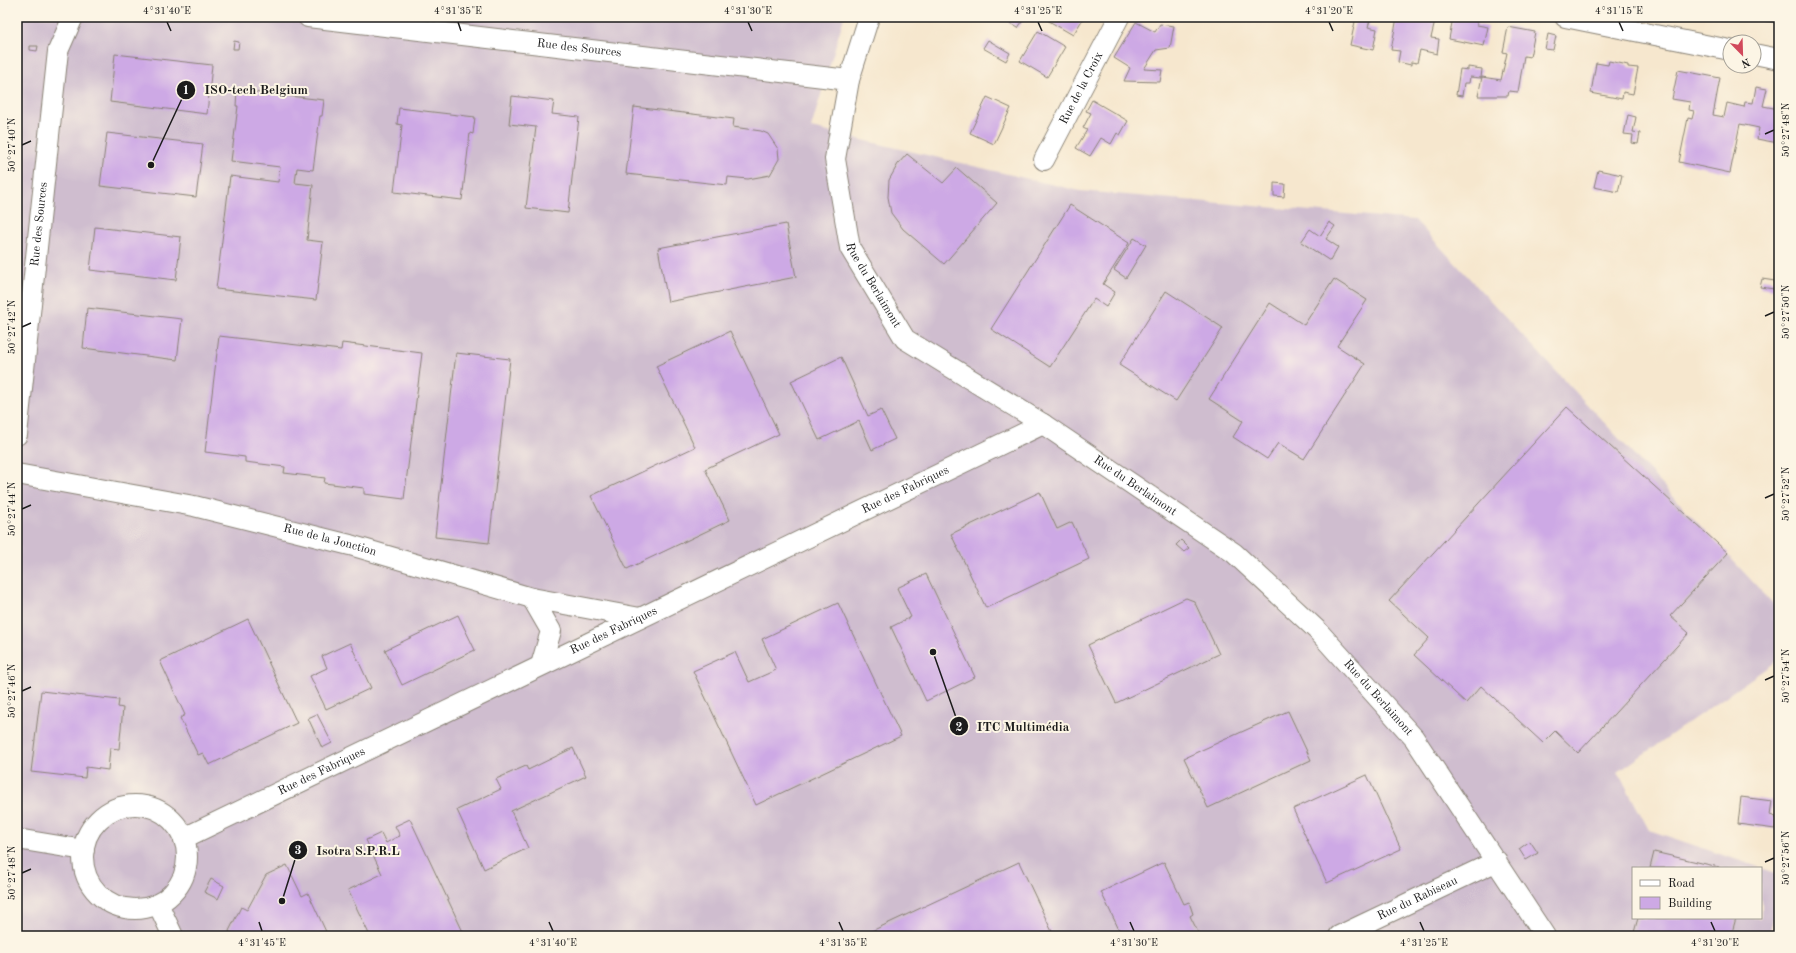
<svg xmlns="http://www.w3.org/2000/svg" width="1796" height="953" font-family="'Old Standard TT',serif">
<rect width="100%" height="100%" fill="#fcf5e5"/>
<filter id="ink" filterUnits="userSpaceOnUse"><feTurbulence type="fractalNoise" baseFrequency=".025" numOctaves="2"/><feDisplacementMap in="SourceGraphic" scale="8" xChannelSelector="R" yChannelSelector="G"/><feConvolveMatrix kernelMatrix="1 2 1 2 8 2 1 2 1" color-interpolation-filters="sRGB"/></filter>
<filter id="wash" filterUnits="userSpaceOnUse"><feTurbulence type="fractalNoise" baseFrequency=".012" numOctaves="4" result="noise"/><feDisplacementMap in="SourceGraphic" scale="16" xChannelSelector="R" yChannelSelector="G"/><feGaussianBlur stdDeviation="0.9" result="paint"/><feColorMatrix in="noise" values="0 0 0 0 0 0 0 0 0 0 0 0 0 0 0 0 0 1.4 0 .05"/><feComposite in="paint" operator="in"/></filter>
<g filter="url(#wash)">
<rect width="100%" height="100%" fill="#f6e7ce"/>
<path fill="#cfbdcf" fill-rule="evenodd" d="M17,17H844L811,128L1080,191L1415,220L1779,610V659L1618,772L1649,830L1779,874V893L1769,936H17ZM1633,868H1761V918H1633Z"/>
<g id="blocks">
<g fill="#cda9e5">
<polygon points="1000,17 1025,17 1018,28"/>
<polygon points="1042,17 1084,17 1073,35"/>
<polygon points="1356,17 1371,17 1368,27 1377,29 1373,50 1350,45"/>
<polygon points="1397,17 1436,17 1431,38 1439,39 1437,54 1420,50 1417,63 1411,62 1411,65 1398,62 1400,51 1391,50"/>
<polygon points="1453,17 1477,21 1477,25 1488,27 1484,46 1449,39"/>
<polygon points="1748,17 1779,17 1779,23 1748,18"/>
<polygon points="1136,22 1155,32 1160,24 1174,26 1170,48 1156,50 1144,69 1162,70 1160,82 1124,81 1130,68 1114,58"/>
<polygon points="1508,27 1535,32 1530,57 1524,56 1518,92 1509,91 1508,96 1478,96 1482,77 1501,80 1507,53 1503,52"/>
<polygon points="1038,31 1065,47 1047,77 1020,61"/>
<polygon points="1548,34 1556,36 1553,50 1545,49"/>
<polygon points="988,40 1010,53 1006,61 983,48"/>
<polygon points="234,41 239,42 238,49 233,49"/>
<polygon points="30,46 38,46 37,51 30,50"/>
<polygon points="115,54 212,65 207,114 110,102"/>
<polygon points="1609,61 1628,65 1628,67 1638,68 1633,94 1623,92 1622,99 1591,93 1596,63 1608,65"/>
<polygon points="1468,67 1482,69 1481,78 1470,77 1469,83 1464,83 1462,96 1456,95 1460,69 1468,70"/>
<polygon points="1678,70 1720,78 1713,115 1724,117 1727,103 1744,107 1745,102 1753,103 1756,87 1767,89 1763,106 1779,109 1778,143 1757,139 1759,128 1740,124 1730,173 1679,162 1688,118 1692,119 1694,111 1689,110 1690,102 1672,99"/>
<polygon points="237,90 324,100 322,116 320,116 313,170 297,168 295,183 313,185 307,240 323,242 316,300 216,289 230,176 278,182 280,167 231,161 238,106 236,106"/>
<polygon points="512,96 554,101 552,114 579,117 568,213 526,208 536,127 509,124"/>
<polygon points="987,97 1011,108 994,144 970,133"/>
<polygon points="1092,100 1128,121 1120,135 1117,133 1111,144 1101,138 1090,156 1076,148 1087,130 1083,128 1091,113 1086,111"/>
<polygon points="634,107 734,119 733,127 761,131 768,134 778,149 779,159 770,175 748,179 728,177 727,185 626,174"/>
<polygon points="399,108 475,117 473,134 470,133 462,200 394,192 402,125 397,124"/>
<polygon points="1628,115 1636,117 1633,132 1640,133 1638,144 1632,143 1633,135 1624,134"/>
<polygon points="107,133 203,144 196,197 100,186"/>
<polygon points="907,154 943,183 957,168 997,203 944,264 903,229 891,213 888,197 889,180 898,164"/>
<polygon points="1598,170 1622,175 1618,192 1594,187"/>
<polygon points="1274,183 1285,184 1284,197 1274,196"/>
<polygon points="1070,205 1129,243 1103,284 1115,292 1106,307 1094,299 1050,367 991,329"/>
<polygon points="1329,222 1335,226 1326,239 1338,247 1330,261 1301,242 1310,229 1320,236"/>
<polygon points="786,224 796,277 668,302 658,248"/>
<polygon points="95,227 181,237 176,280 90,270"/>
<polygon points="1134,238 1146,245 1126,278 1114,270"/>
<polygon points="1334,279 1367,300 1337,346 1365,364 1304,459 1278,443 1267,459 1233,437 1243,421 1209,399 1270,303 1304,325"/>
<polygon points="1762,279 1775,281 1774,289 1760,287"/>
<polygon points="1166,291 1223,328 1176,401 1119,365"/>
<polygon points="87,308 182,319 177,360 83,348"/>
<polygon points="730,331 779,434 705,469 730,520 627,569 591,496 695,447 656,366"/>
<polygon points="219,336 341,350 342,343 422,353 404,499 364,494 364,488 324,483 325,478 284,473 285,467 245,462 245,457 205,452"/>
<polygon points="456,353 510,359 489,543 435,537"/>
<polygon points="841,357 868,416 881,410 895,439 872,450 859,421 819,440 791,381"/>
<polygon points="1567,407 1728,553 1670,616 1689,633 1578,753 1555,731 1543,743 1481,686 1466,703 1414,655 1429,638 1389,601"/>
<polygon points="1040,492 1057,529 1072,522 1089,559 986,608 951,534"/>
<polygon points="1181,540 1189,548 1184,552 1176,545"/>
<polygon points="926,574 975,677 926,701 891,627 911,617 897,588"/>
<polygon points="1186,598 1194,601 1219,654 1116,703 1088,645"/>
<polygon points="838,603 901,736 756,805 693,671 735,652 749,682 776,670 762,639"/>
<polygon points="458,615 475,650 402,685 385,650"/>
<polygon points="248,619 297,723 209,765 203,753 198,755 180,718 185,715 160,661"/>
<polygon points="350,643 371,688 326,709 310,676 327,668 322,656"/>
<polygon points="41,691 119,700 118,707 123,708 119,749 110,748 108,770 86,767 85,778 31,772"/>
<polygon points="1288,711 1311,760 1208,808 1184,758"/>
<polygon points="317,714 332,743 322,748 308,718"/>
<polygon points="573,748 586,776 511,811 528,848 484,869 457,810 501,789 496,779 526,766 528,770"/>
<polygon points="1367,775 1401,849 1327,883 1293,809"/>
<polygon points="1741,797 1772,801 1770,815 1776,817 1775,829 1738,824"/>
<polygon points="410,819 465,936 370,936 348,890 382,874 366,840 381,833 386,843 395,838 400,836 395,826"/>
<polygon points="1530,841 1538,853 1526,860 1519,849"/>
<polygon points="1654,852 1719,867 1719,868 1650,868"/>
<polygon points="1019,862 1054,936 861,936"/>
<polygon points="1164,862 1184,904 1189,902 1193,914 1190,916 1200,936 1122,936 1101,892"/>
<polygon points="287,865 302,896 308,893 328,936 231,936 229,931 241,907 247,910 266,875"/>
<polygon points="211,879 224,886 218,899 204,892"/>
<polygon points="1638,918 1736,918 1731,936 1633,936"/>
</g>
</g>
</g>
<g filter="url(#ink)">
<use href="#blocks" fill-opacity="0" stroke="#898275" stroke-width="1"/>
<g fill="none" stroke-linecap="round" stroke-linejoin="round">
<defs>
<g id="minor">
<path id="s1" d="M308,17L849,80"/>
<path id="s2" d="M869,17L849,80L835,159L850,248L905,339L1043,424L1234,553L1317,630L1414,738L1545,936"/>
<polyline points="1565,17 1730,50"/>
<polyline points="1754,54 1779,59"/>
<path id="s3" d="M1044,160L1119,17"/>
<path id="s4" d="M17,435L58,51L73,17"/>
<path id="s5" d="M17,474L194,506L350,545L532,598L640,618"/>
<polyline points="532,598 551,631 541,665"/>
<circle cx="135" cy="857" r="52"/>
<path id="s6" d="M184,838L1043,424"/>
<polyline points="17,839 84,850"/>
<polyline points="158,904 173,936"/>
<path id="s7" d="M1339,936L1497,861"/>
</g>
</defs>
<use href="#minor" stroke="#898275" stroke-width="22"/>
<use href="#minor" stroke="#fff" stroke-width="20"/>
</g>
</g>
<path fill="none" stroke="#1c1c1c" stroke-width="1.5" d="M167,22L171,31M458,22L461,31M748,22L752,31M1038,22L1042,31M1329,22L1333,31M1619,22L1623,31M1765,134L1774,130M22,145L31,141M1765,316L1774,312M22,327L31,323M1765,498L1774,494M22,509L31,505M1765,680L1774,676M22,691L31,687M1765,862L1774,858M22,873L31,869M259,922L262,931M549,922L553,931M839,922L843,931M1130,922L1134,931M1420,922L1424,931M1711,922L1715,931"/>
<g text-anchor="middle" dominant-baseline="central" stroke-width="4" stroke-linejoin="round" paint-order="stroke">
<g font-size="12" fill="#1c1c1c" stroke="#fcf5e5">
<text stroke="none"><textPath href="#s1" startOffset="273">Rue des Sources</textPath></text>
<text stroke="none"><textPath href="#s3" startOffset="81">Rue de la Croix</textPath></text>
<text stroke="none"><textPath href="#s4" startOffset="212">Rue des Sources</textPath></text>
<text stroke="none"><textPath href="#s2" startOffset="280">Rue du Berlaimont</textPath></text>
<text stroke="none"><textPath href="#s2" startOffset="616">Rue du Berlaimont</textPath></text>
<text stroke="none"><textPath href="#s6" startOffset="801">Rue des Fabriques</textPath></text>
<text stroke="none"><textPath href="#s5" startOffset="320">Rue de la Jonction</textPath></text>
<text stroke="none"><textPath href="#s6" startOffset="477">Rue des Fabriques</textPath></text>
<text stroke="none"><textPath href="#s2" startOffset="940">Rue du Berlaimont</textPath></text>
<text stroke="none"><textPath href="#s6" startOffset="153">Rue des Fabriques</textPath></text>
<text stroke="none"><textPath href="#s7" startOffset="87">Rue du Rabiseau</textPath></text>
</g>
</g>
<path fill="none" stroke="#1c1c1c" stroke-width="1.5" d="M151 165L186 90M933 652L959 726M282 901L298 850"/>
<g fill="#1c1c1c" stroke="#fcf5e5" stroke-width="1.5">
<circle cx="151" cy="165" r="4"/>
<circle cx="933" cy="652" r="4"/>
<circle cx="282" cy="901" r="4"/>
<circle cx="186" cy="90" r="10"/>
<circle cx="959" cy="726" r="10"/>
<circle cx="298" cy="850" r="10"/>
</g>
<g font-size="12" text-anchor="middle" font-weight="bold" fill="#fff">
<text x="186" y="94">1</text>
<text x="959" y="731">2</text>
<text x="298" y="854">3</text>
</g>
<g font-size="13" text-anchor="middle" font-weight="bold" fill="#1c1c1c" stroke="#fcf5e5" stroke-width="4" stroke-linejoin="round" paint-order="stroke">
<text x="256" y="94">ISO-tech Belgium</text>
<text x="1023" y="731">ITC Multimédia</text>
<text x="358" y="855">Isotra S.P.R.L</text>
</g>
<rect width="1796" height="953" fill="none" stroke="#fcf5e5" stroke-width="44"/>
<rect x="1632" y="867" width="130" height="52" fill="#fcf5e5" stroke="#a29e95"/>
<rect x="1640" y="880" width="20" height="6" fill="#ffffff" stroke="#a29e95"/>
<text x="1668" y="887" font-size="12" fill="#1c1c1c">Road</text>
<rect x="1640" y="897" width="20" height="12" fill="#cda9e5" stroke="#a29e95"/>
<text x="1668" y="907" font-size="12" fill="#1c1c1c">Building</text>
<g transform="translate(1742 54) rotate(157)"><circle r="19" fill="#fcf5e5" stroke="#a29e95"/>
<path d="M0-3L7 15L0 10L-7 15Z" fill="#d1495b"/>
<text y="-6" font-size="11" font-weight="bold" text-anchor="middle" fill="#1c1c1c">N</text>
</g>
<rect x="22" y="22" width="1752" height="909" fill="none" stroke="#1c1c1c" stroke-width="1.5"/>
<g font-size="10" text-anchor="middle" fill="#1c1c1c">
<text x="167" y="14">4°31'40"E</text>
<text x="458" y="14">4°31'35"E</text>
<text x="748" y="14">4°31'30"E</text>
<text x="1038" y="14">4°31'25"E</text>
<text x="1329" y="14">4°31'20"E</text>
<text x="1619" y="14">4°31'15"E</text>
<text transform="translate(1785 130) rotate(-90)" y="4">50°27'48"N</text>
<text transform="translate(11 145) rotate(-90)" y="4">50°27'40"N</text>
<text transform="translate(1785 312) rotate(-90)" y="4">50°27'50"N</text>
<text transform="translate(11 327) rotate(-90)" y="4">50°27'42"N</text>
<text transform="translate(1785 494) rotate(-90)" y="4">50°27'52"N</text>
<text transform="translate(11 509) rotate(-90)" y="4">50°27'44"N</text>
<text transform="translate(1785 676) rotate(-90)" y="4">50°27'54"N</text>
<text transform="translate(11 691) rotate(-90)" y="4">50°27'46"N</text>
<text transform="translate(1785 858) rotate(-90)" y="4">50°27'56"N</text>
<text transform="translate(11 873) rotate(-90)" y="4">50°27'48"N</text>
<text x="262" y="946">4°31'45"E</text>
<text x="553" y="946">4°31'40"E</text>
<text x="843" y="946">4°31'35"E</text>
<text x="1134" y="946">4°31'30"E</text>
<text x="1424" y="946">4°31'25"E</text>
<text x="1715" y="946">4°31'20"E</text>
</g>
</svg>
